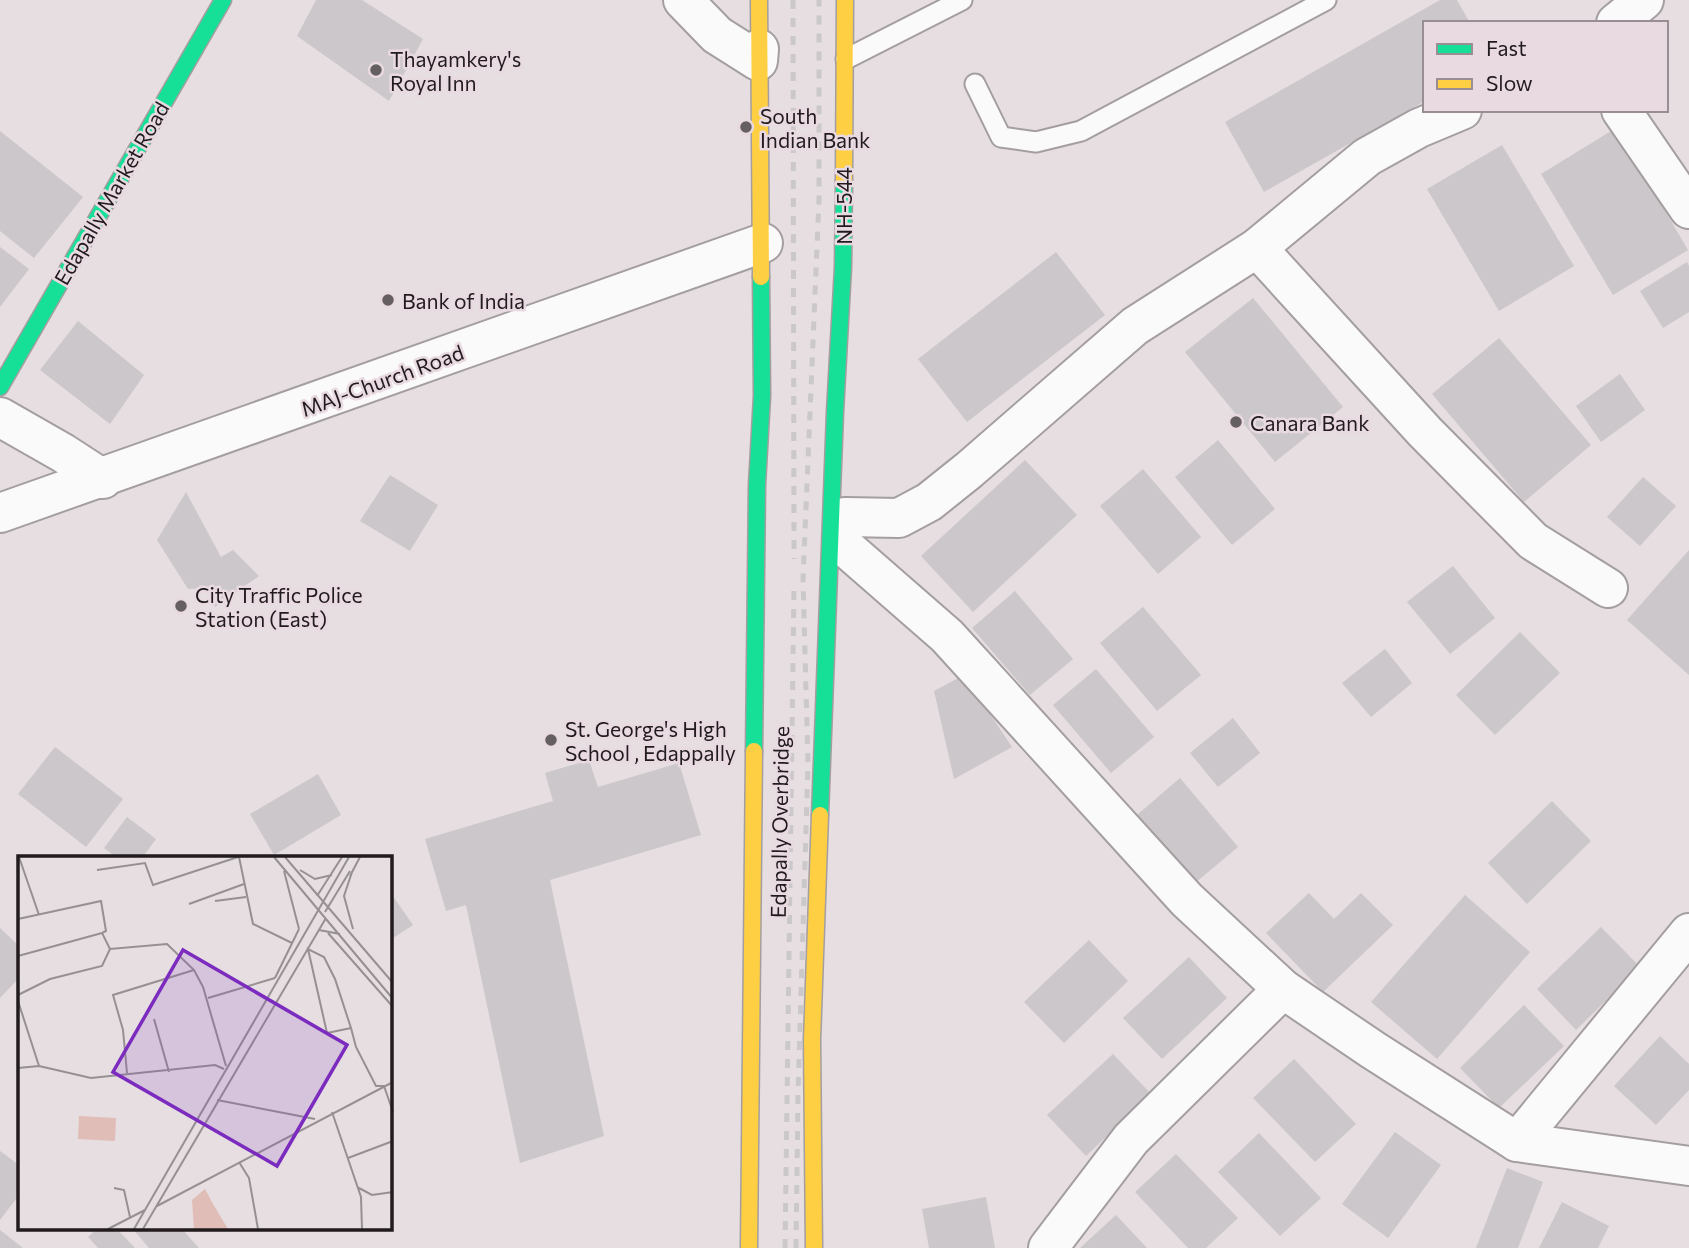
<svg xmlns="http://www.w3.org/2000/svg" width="1689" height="1248" font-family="Commissioner,sans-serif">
<rect width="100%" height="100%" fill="#e6dee1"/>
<g fill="#ccc7ca">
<polygon points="316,0 362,0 423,39 389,101 297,36"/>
<polygon points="1440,0 1457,0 1470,23 1425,23 1425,101 1264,192 1225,122"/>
<polygon points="1616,128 1688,250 1613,295 1541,174"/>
<polygon points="0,131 83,197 34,258 0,231"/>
<polygon points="1502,145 1574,266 1499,311 1427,189"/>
<polygon points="0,247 29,269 0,307"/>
<polygon points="1056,252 1105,315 967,422 918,359"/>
<polygon points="1687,262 1689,266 1689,312 1663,328 1640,291"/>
<polygon points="1253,298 1343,407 1275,462 1185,352"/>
<polygon points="78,321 144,375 110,424 40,370"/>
<polygon points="1499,338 1591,445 1524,502 1432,394"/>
<polygon points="1620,374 1645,410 1601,442 1576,406"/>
<polygon points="1218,440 1275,509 1232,545 1175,477"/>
<polygon points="1025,460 1077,515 973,612 921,556"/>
<polygon points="1143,469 1201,537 1158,574 1100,506"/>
<polygon points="390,475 438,505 410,551 360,521"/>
<polygon points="1643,477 1676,506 1640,546 1607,517"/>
<polygon points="186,492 221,557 233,550 259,576 215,607 207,588 188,589 157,540"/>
<polygon points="1689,550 1689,675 1627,620"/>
<polygon points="1453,566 1495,618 1450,654 1407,602"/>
<polygon points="1015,591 1073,659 1030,695 972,628"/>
<polygon points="1143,607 1201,675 1157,711 1100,643"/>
<polygon points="1520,632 1560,673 1495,735 1456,695"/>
<polygon points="1385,649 1412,683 1371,717 1342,683"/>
<polygon points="1096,669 1154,737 1111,773 1053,705"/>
<polygon points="964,675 1012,747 954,779 934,691"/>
<polygon points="1233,718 1260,753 1218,787 1190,753"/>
<polygon points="55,747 123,799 86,847 18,794"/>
<polygon points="589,760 598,787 679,763 701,835 550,880 604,1136 520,1163 466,905 446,911 425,839 553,801 545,773"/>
<polygon points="318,774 341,815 274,855 250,814"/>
<polygon points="1180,778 1238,847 1195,883 1137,815"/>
<polygon points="1552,801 1591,841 1527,904 1488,863"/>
<polygon points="127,817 156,839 142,858 117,858 104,848"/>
<polygon points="390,892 413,925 390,940"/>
<polygon points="1309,893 1334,919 1361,893 1393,925 1323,992 1266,933"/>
<polygon points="1465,895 1530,952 1437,1059 1371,1002"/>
<polygon points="1601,927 1640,967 1576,1030 1537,989"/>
<polygon points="0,928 19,946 19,978 0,998"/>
<polygon points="1089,940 1128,981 1064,1043 1024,1002"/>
<polygon points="1189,957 1227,998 1162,1059 1123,1018"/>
<polygon points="1524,1005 1564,1046 1499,1108 1460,1068"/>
<polygon points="1660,1036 1689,1064 1689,1090 1656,1125 1614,1086"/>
<polygon points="1113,1054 1151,1094 1086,1156 1047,1115"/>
<polygon points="1294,1059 1356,1124 1315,1162 1253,1098"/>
<polygon points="1395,1132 1441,1165 1388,1238 1342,1204"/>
<polygon points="1259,1133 1321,1198 1280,1236 1218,1172"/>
<polygon points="0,1151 19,1165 19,1195 0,1220"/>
<polygon points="1176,1154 1238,1218 1206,1248 1188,1248 1135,1192"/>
<polygon points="1507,1168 1543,1182 1518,1248 1476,1248"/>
<polygon points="986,1197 995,1248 929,1248 922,1209"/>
<polygon points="1562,1202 1609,1226 1598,1248 1539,1248"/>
<polygon points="1116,1215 1147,1248 1080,1248"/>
<polygon points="97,1229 117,1229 135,1248 98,1248 88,1237"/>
<polygon points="133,1229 182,1229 199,1248 149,1248"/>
<polygon points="0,1230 23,1248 0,1248"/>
</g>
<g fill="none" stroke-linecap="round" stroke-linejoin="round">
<defs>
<g id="lane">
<polyline points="846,59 962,0"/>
<polyline points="975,84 1001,137 1036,142 1081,131 1326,0"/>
</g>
<g id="street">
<polyline points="683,0 717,35 758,61 759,49"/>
<polyline points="1616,23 1644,0"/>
<polyline points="1621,110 1689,209"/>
<polyline points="1257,248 1425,432 1533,541 1608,588"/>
<polyline points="0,417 63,453 103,479"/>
<polyline points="0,513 763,243"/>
<polyline points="845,517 899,518 929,502 969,470 1135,326 1257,248 1367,157 1419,128 1462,110"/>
<polyline points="845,547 947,636 1187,900 1283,989 1373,1050 1517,1142 1689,1166"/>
<polyline points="1517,1142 1689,933"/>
<polyline points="1048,1248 1131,1139 1283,989"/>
</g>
<g id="fast">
<polyline points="0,387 223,0"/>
<polyline points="754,751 757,485 762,396 761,277"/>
<polyline points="820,815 835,412 843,267 844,181"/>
</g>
<g id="slow">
<polyline points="759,0 761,277"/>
<polyline points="844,181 845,0"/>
<polyline points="749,1248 754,751"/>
<polyline points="814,1248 812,1040 820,815"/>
</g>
</defs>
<use href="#lane" stroke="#a49ea0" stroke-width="23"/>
<use href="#street" stroke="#a49ea0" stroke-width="42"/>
<use href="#fast" stroke="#a49ea0" stroke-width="19"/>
<use href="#slow" stroke="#a49ea0" stroke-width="19"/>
<use href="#lane" stroke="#fbfafa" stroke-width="19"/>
<use href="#street" stroke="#fbfafa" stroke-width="38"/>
<use href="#fast" stroke="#16e098" stroke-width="16"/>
<use href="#slow" stroke="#ffcf43" stroke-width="16"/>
<g stroke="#cbc8c9" stroke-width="5" stroke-dasharray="9 9" stroke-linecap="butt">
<polyline points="793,0 794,559"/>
<polyline points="785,1248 794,587"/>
<polyline points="796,1248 798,1094 808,764 803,579 819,199 819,0"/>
</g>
</g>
<g fill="#665f62" stroke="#e9dae1" stroke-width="2.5">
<circle cx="376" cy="70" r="7"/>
<circle cx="746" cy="127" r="7"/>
<circle cx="388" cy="300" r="7"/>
<circle cx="1236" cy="422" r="7"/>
<circle cx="181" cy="606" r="7"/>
<circle cx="551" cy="740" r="7"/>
</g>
<g text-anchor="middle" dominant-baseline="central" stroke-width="5" stroke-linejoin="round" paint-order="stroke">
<g font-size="21" fill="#211b1e" stroke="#e9dae1" text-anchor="start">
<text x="390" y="58">Thayamkery's<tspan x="390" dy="24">Royal Inn</tspan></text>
<text x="760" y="115">South<tspan x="760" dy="24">Indian Bank</tspan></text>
<text x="402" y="300">Bank of India</text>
<text x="1250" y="422">Canara Bank</text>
<text x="195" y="594">City Traffic Police<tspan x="195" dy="24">Station (East)</tspan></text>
<text x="565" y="728">St. George's High<tspan x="565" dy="24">School , Edappally</tspan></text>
</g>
<g font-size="21" fill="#211b1e" stroke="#e9dae1">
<text transform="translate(111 193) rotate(-60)">Edapally Market Road</text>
<text transform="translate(843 206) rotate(-90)">NH-544</text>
<text transform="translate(382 380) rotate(-20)">MAJ-Church Road</text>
<text transform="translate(779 822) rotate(-89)">Edapally Overbridge</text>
</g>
</g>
<g transform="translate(18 856)">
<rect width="374" height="374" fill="#e6dee1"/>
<path d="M61,260L98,262L97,285L60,283ZM187,333L195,348L210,373H176L174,344Z" fill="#e0bdb6"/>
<path fill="none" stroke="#979093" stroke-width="2" d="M1,1L21,59M221,1L235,68L274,87M256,1L375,143M267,1L375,127M79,14L127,7L135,29L220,1M282,14L297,23L314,19M266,15L281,73M334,16L326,40L335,73M332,20L342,1M299,40L324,1M197,45L228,41M171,48L226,28M307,56L332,15M0,63L83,45L88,75L84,77L92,93L149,88L176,114L185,131L208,210M301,74L322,78M310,77L375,151M0,100L84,77M257,122L281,73M0,139L32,123L84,110L92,93M190,142L257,122M0,145L21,210M136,163L151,216M333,172L309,177L290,93L306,101L317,123L333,172L338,191L358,230H366L375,256M0,212L21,210L73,222L197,209L206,213M109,217L105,174L95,139L176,114M199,244L297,263M314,256L343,341L344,373M330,302L375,285M221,306L231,322L240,373M339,331L354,339L375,336M96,332L106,334L112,361M139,350L375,226M90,373L127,354M116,373L331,1M125,373L308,62"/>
<path fill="#7b2cbf" fill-opacity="0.15" stroke="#7b2cbf" stroke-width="3.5" d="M165,94L329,189L259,310L95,216Z"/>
<rect width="374" height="374" fill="none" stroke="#211b1e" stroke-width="3.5"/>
</g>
<rect x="1423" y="21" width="245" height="91" fill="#e9dae1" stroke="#998e93" stroke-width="2"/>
<rect x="1437" y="44" width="35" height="10" fill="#16e098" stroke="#998e93" stroke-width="2"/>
<text x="1486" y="56" font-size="21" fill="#211b1e">Fast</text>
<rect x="1437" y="79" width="35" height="10" fill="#ffcf43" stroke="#998e93" stroke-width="2"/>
<text x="1486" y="91" font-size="21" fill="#211b1e">Slow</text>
</svg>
